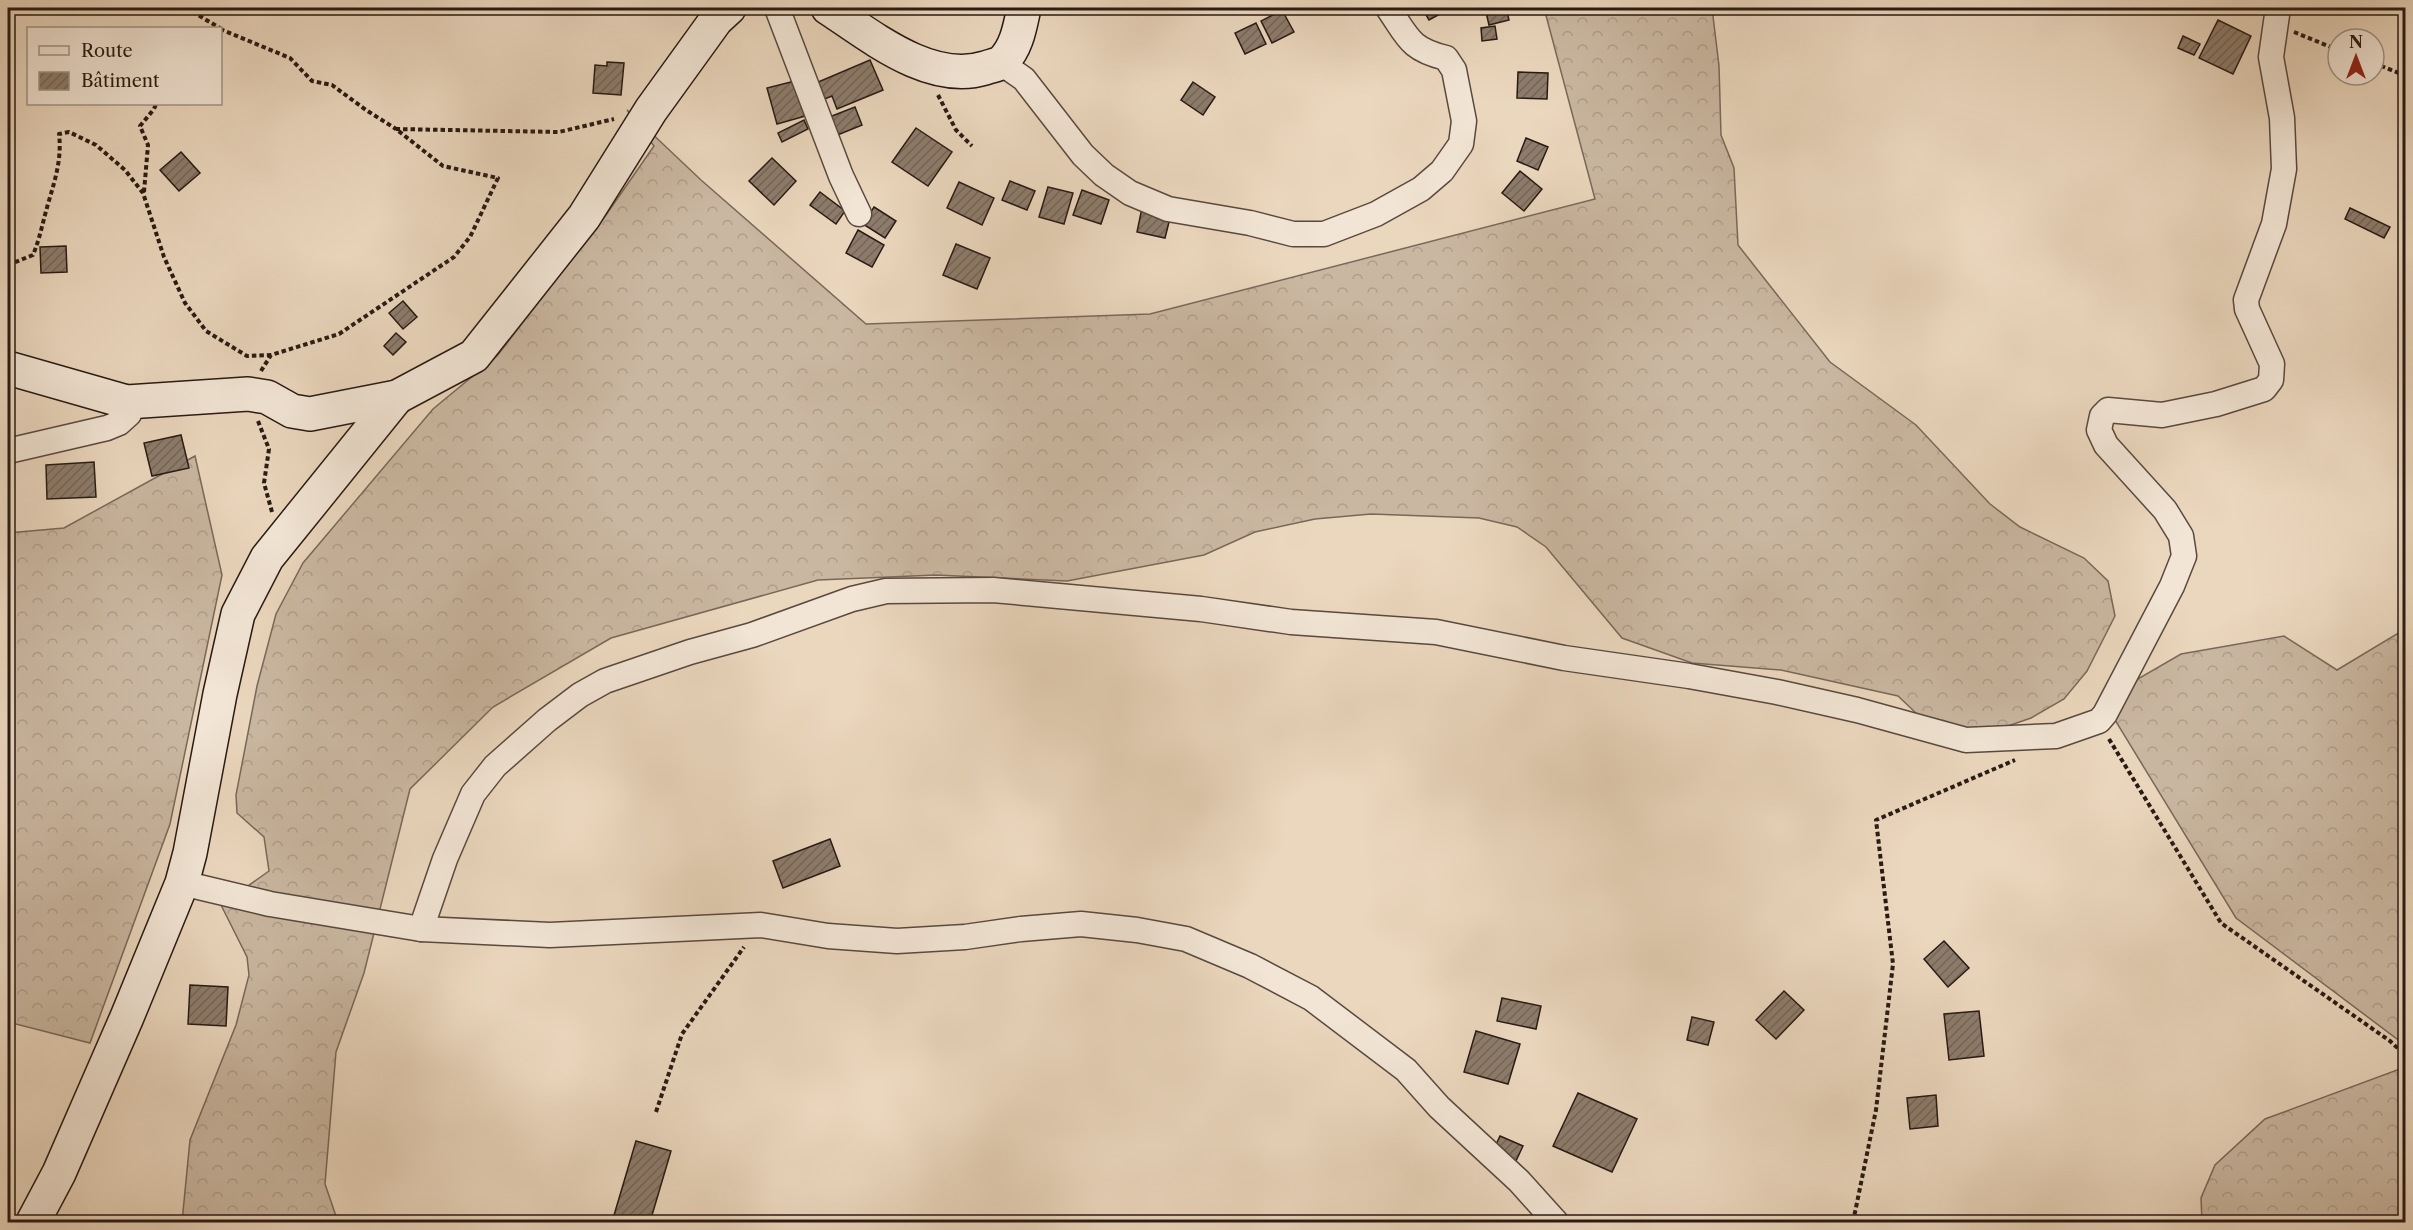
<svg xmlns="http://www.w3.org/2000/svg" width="2413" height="1230" font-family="'Libre Caslon Text',serif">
<defs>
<pattern id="forest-crowns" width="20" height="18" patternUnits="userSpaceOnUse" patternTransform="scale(1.5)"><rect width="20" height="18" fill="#cab7a1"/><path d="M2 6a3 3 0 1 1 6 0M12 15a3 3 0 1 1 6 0" fill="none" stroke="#ae9d8a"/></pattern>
<pattern id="building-hatch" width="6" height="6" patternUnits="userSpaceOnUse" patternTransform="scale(1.5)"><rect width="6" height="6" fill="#8d7c6c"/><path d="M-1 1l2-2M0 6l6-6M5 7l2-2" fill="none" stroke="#736558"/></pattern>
</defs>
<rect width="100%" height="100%" fill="#ebd7be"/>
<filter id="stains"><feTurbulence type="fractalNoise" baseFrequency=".00333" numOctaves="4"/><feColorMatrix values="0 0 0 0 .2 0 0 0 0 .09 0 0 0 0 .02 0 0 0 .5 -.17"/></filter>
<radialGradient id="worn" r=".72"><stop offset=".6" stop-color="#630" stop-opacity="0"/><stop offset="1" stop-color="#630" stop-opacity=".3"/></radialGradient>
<g fill="url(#forest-crowns)" stroke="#79685a" stroke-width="1.5">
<polygon points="1544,8 1712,8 1719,66 1721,135 1734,168 1738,245 1830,362 1916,425 1990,504 2020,527 2084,558 2108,581 2115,616 2087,671 2064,699 2031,718 2005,727 1951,731 1918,715 1898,696 1781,670 1692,663 1622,638 1546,547 1517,527 1479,518 1371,514 1315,519 1255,532 1204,555 1067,581 936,575 818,580 611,638 493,707 410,789 364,973 336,1052 325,1184 338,1222 182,1222 190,1140 236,1025 249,975 247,957 221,905 269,871 264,837 237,813 236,795 257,686 276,614 303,563 433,409 497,356 606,215 654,146 627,110 701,180 866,324 1150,314 1595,199"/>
<polygon points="195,456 222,575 170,824 90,1043 8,1022 8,533 64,528"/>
<polygon points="2405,629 2405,1045 2236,918 2115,720 2136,680 2181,654 2284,636 2337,670"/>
<polygon points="2405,1067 2405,1222 2202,1222 2201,1198 2215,1165 2265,1119"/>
</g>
<g fill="url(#building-hatch)" stroke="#281a14" stroke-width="1.5">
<polygon points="1422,8 1451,8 1429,20"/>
<polygon points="1485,8 1506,8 1509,20 1489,25"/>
<polygon points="1282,10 1294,32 1272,43 1261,21"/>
<polygon points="2218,20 2251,36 2233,74 2199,58"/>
<polygon points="1256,23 1266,44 1245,54 1235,33"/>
<polygon points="1495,26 1497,39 1482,41 1481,28"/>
<polygon points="2183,36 2200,44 2194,55 2178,48"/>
<polygon points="870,60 883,90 837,109 832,96 822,100 816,83"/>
<polygon points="607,62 624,63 621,95 593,93 595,65 607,66"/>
<polygon points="1518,72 1548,73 1547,99 1517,98"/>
<polygon points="799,80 809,115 777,124 767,88"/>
<polygon points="1193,82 1215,97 1203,115 1181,100"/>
<polygon points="855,107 862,125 835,136 827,118"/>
<polygon points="804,120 808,129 782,142 778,133"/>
<polygon points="916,128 952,152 928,186 892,162"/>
<polygon points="1526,138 1548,147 1538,170 1517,161"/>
<polygon points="181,152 200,173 179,191 160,170"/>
<polygon points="772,158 796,181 774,205 749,181"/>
<polygon points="1520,171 1542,189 1524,211 1502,193"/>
<polygon points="1010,181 1035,191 1027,210 1002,200"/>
<polygon points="959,182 994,198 982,225 947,208"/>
<polygon points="1048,187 1073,193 1064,224 1039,217"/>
<polygon points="1082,190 1109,200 1101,224 1073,215"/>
<polygon points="820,192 845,211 836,224 810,205"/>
<polygon points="874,207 896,221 885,238 863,224"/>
<polygon points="1142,208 1171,214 1165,238 1137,232"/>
<polygon points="2350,208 2390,227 2384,238 2345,219"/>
<polygon points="858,230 884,245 872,267 846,253"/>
<polygon points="956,244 990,258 977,289 943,275"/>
<polygon points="66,246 67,272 41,273 40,247"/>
<polygon points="403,301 417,317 403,329 389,313"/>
<polygon points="396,333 406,342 393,355 384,346"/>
<polygon points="181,435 189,468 152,476 144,443"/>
<polygon points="94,462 96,497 47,499 46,465"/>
<polygon points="830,839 840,866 783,888 773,861"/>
<polygon points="1944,941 1969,968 1948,987 1924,959"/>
<polygon points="190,985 228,987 226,1026 188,1024"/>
<polygon points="1784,991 1804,1010 1776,1039 1756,1020"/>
<polygon points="1502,998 1541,1006 1536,1029 1497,1021"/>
<polygon points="1979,1011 1984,1056 1949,1060 1944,1014"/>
<polygon points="1692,1017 1714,1022 1708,1045 1687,1040"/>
<polygon points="1476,1031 1520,1044 1508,1084 1464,1072"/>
<polygon points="1578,1093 1637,1119 1612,1172 1553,1146"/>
<polygon points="1936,1095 1938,1126 1910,1129 1907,1098"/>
<polygon points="1500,1136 1523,1146 1515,1163 1492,1153"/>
<polygon points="636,1141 671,1151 650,1222 612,1222"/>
</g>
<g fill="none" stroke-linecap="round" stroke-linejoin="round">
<defs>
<g id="street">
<polyline points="777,8 841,176 859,214"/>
<path d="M1001,63L1024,79L1083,155L1104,175L1130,193L1168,209L1250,223L1293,234H1324L1376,214L1421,189L1442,171L1461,144L1464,121L1454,70L1446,58C1409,49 1408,37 1388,8"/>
<polyline points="8,451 107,428 119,423 129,414 127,402"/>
<polyline points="182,883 270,904 421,929 550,935 761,925 828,936 897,941 965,937 1021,929 1081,924 1137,930 1186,939 1250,966 1311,998 1406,1070 1439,1107 1519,1181 1556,1222"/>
<polyline points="421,929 445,859 473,794 495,766 547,720 580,695 605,681 690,652 752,635 852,599 886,591 993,590 1201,609 1291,622 1436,632 1564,658 1689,676 1777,692 1857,710 1966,740 2056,736 2099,721 2105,714 2172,586 2184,556 2181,536 2165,510 2106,445 2099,430 2102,416 2108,410 2162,415 2216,404 2264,389 2271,380 2272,364 2247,309 2246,300 2274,224 2284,169 2282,118 2271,57 2278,8"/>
</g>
<g id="secondary">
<path d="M828,8C871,36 930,85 985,68C990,66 998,65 1002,62C1017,48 1020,26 1024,8"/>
<polyline points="8,368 127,402 248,394 267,397 292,411 310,414 397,397 474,356 584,217 651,110 716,20 729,8"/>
<polyline points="33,1222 59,1173 127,1017 182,883 190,853 220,694 238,614 267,558 397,397"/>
</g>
</defs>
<use href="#street" stroke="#59493e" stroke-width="27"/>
<use href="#secondary" stroke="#281a14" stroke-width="36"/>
<g stroke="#281a14" stroke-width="4" stroke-dasharray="4.5 3" stroke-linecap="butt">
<polyline points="186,8 220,28"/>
<polyline points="220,29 290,58 312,81 332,85 366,110 396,129"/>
<polyline points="2294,32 2338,50"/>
<polyline points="2374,63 2406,76"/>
<polyline points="938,95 956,130 972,146"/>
<polyline points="144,192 148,145 140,126 154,109 156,104"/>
<path d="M8,265L33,255C40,238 43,221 48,204C55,180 62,159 59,134L69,132L96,145L125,170L143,193L164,257L185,303L206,331L247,356L271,355"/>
<polyline points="261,371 271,355 339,334 454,257 470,237 498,178 443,166 396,129 559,132 614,119"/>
<polyline points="258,421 269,449 264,483 272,512"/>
<polyline points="2109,739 2221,923 2390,1041 2406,1056"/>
<polyline points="656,1112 682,1034 744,947"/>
<polyline points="1853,1222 1876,1110 1893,964 1876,820 2015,760"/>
</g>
<use href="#street" stroke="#f2e5d5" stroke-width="24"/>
<use href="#secondary" stroke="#f2e5d5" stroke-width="33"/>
</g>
<rect width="2413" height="1230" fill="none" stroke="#ebd7be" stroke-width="30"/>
<rect x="9" y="9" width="2395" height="1212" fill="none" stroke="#281a14" stroke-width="3"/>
<rect x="15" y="15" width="2383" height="1200" fill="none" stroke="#281a14" stroke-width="1.5"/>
<rect x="27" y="27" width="195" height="78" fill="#f2e5d5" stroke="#a19488" stroke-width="1.5"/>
<rect x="39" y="46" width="30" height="9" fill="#f2e5d5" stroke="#a19488" stroke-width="1.5"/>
<text x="81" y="57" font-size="18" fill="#281a14">Route</text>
<rect x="39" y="72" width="30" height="18" fill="url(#building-hatch)" stroke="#a19488" stroke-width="1.5"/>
<text x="81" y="87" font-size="18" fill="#281a14">Bâtiment</text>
<g transform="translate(2356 57)"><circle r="28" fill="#f2e5d5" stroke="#a19488" stroke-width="1.5"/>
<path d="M0-4.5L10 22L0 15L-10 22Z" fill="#8f2418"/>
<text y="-9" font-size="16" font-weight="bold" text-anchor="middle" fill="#281a14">N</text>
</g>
<rect width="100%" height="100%" filter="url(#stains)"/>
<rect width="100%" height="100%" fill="url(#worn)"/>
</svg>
